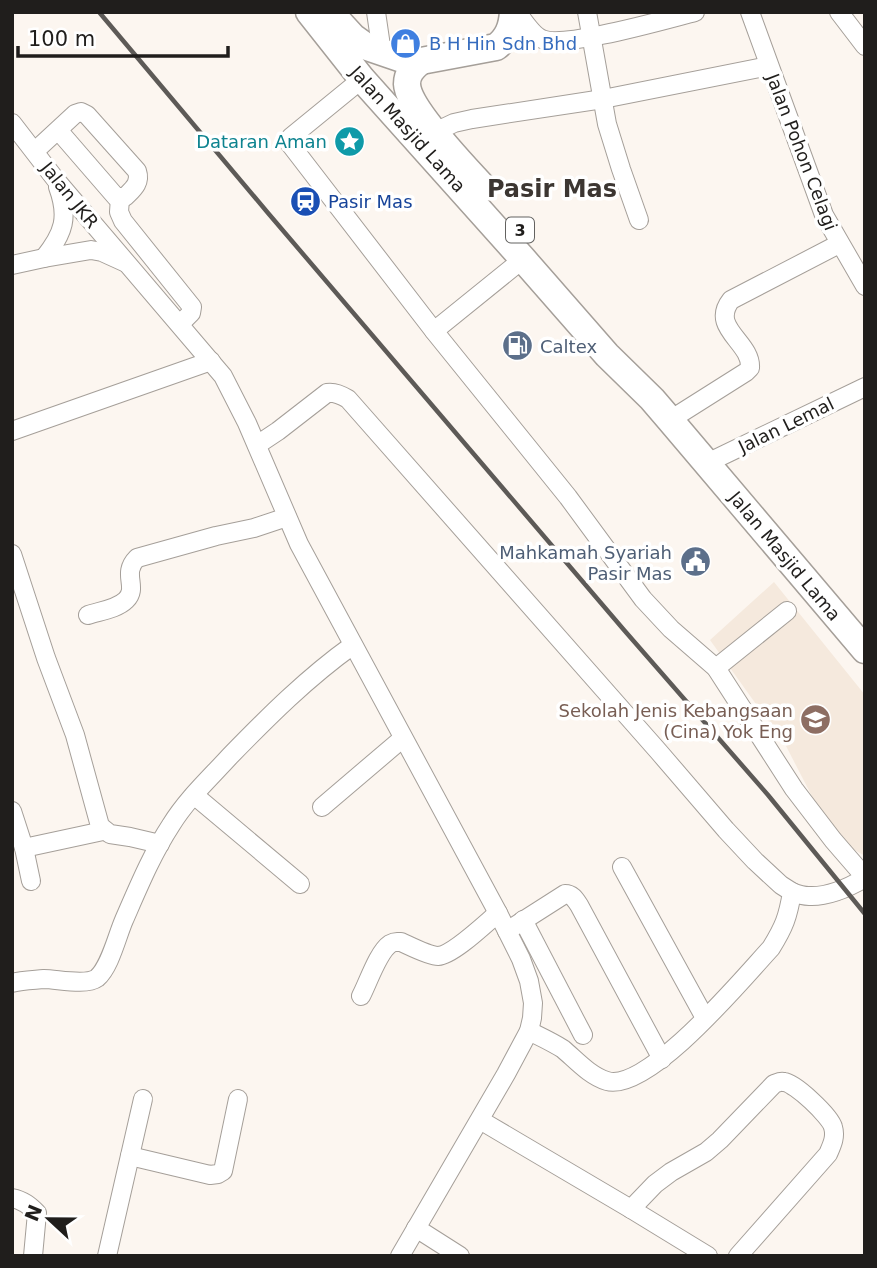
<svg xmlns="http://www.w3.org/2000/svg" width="877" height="1268" font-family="'DejaVu Sans',sans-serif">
<rect width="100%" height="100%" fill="#fcf6f0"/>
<polygon fill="#f5e9dd" points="774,582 865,695 865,856 853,849 817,806 786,746 710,640"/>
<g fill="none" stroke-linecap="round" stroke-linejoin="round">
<defs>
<g id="minor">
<polyline points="376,12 382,53"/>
<path d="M517,12C524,21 532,35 542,39C564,49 667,19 695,12"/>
<polyline points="587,12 607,124 621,169 639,220"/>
<polyline points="750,12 824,215 865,286"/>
<polyline points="839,12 865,46"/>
<polyline points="362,79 291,137 289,140 290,144 434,331 523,259"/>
<polyline points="12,123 56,180 223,376 247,423 299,544 498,913 521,959 529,981 533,1003 532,1018 529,1031 506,1074 400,1256"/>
<polyline points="435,132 454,123 472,119 603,99 769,66"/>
<path d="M35,151L75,114L81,112L87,115L137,171C141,183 133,189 125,197H116L58,130"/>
<polyline points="120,198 119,212 123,221 192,307 191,313 180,324"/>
<path d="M44,258C64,233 69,217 58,187"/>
<polyline points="12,265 44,258 91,250 102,252 124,262"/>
<polyline points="434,331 568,497 643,599 671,629 716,668 794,789 833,840 865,877"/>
<path d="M670,420L746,372L750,368C752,342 709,328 731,300L839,244"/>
<polyline points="12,431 211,361"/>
<path d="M257,445L278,431L327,393C335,392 341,395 348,399L659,752L726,830L755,861L781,885L792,892C788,917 784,927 771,948C744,977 648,1093 607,1081C590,1076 576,1060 563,1049C552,1042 541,1037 529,1031"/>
<polyline points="707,463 865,387"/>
<polyline points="12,554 46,658 75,735 100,826 110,834 130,837 160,844"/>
<path d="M88,615C100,611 117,609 126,600C139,587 121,574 137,558L216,536L254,528L287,517"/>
<polyline points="716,668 787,611"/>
<polyline points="194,795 300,884"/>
<polyline points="322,807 403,738"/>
<polyline points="12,811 24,848 31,881"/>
<polyline points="24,848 103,831"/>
<polyline points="622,867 705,1018"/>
<path d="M792,892C797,894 803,896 809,896C829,897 848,888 865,878"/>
<polyline points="523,920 583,1035"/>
<path d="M507,931L565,894C572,894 575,899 579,905L662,1059"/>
<path d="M12,983C22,980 34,980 44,979C57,979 86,986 97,978C110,967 117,936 124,920C138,888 152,854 171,825C187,799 210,778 230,756C269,716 307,678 353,645"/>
<path d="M361,996C368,983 378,952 390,944C395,941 395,942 401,942C410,946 429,956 438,956C453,955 486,923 498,913"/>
<polyline points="480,1120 631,1209 708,1256"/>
<polyline points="130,1156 210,1175 218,1174 223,1171 238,1099"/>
<path d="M12,1198C23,1200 30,1206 37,1213L33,1256"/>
<path d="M631,1209L655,1184L671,1172L706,1152L720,1140L774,1084C777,1083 780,1081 784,1082C795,1083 830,1116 833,1127C836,1137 832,1145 828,1154L738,1256"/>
<polyline points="416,1228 460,1256"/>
<polyline points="107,1256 143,1099"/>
</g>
<g id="highway">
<polyline points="309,12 362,79 523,259 607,355 652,399 670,420 865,650"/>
<path d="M330,12L353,37L367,47L405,60L421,61L496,47C508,38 512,27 513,12"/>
<path d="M421,61C413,68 407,73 407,84C408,109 465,167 483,187"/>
</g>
</defs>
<use href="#minor" stroke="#a59f99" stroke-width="20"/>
<use href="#highway" stroke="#a59f99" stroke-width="29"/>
<use href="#minor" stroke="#fff" stroke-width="18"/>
<use href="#highway" stroke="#fff" stroke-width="26"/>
<polyline stroke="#5d5a57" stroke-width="4.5" points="99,12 268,213 624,630 768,795 865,914"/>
</g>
<defs>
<symbol id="shop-disc" viewBox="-11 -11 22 22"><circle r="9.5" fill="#3f7fe0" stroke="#fff"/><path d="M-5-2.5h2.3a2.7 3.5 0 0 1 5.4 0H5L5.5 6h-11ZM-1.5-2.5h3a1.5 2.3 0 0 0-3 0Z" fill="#fff"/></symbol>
<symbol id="sight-disc" viewBox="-11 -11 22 22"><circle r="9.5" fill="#0f9aa8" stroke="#fff"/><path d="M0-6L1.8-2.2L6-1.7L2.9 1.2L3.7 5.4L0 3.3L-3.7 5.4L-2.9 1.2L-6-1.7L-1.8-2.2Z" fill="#fff"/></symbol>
<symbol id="station-disc" viewBox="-11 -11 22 22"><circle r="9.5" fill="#1a4fb4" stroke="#fff"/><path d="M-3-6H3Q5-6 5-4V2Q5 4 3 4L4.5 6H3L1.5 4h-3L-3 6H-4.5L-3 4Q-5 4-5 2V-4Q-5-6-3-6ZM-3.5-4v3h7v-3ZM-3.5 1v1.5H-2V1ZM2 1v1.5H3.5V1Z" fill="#fff"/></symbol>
<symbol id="fuel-disc" viewBox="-11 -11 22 22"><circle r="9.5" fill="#5c6f8a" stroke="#fff"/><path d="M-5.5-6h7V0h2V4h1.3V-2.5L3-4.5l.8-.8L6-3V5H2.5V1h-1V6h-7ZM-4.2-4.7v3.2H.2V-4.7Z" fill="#fff"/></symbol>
<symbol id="civic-disc" viewBox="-11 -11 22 22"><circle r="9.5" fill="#5c6f8a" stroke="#fff"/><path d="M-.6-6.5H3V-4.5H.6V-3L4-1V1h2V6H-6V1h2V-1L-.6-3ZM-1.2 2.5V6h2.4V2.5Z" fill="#fff"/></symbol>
<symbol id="school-disc" viewBox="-11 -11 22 22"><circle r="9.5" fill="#8d6e63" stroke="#fff"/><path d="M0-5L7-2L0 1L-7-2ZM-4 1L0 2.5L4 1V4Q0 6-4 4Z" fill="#fff"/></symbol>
</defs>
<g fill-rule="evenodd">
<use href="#shop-disc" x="388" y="26" width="35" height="35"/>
<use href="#sight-disc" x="332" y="124" width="35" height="35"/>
<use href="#station-disc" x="288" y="184" width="35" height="35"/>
<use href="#fuel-disc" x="500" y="328" width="35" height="35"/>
<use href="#civic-disc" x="678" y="544" width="35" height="35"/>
<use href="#school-disc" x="798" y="702" width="35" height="35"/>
</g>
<g text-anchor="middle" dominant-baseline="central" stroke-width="7" stroke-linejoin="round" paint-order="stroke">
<rect fill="#fff" stroke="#636260" stroke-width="2" x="506" y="217.5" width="28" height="25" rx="5"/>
<g font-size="16" font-weight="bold" fill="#201e1c">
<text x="520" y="230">3</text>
</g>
<g font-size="18" fill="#366cbe" stroke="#fff" text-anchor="start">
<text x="429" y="43">B H Hin Sdn Bhd</text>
</g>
<g font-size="18" fill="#201e1c" stroke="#fff">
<text transform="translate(408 129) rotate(48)">Jalan Masjid Lama</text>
<text transform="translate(802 152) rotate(69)">Jalan Pohon Celagi</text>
<text transform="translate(70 195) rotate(51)">Jalan JKR</text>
<text transform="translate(786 425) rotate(-26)">Jalan Lemal</text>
<text transform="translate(785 556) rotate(50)">Jalan Masjid Lama</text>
</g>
<g font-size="18" fill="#0d838f" stroke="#fff" text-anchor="end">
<text x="327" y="141">Dataran Aman</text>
</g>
<g font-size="18" fill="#164399" stroke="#fff" text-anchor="start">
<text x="328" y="201">Pasir Mas</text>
</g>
<g font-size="18" fill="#4e5e75" stroke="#fff" text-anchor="start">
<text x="540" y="346">Caltex</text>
<text x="672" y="552" text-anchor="end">Mahkamah Syariah<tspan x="672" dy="21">Pasir Mas</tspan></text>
</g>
<g font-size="18" fill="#785e54" stroke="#fff" text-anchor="end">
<text x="793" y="710">Sekolah Jenis Kebangsaan<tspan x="793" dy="21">(Cina) Yok Eng</tspan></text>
</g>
<g font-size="24" font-weight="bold" fill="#3c3632" stroke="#fff">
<text x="552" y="189">Pasir Mas</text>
</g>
</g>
<rect width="877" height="1268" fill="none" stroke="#201e1c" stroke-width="28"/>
<g transform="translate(49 1219) rotate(292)" stroke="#ffffff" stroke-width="5" paint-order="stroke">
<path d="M0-5L12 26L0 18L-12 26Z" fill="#201e1c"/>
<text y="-10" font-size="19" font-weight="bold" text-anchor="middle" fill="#201e1c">N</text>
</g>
<path d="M18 46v10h210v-10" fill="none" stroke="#201e1c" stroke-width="3.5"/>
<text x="28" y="46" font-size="21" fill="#201e1c" stroke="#ffffff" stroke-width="5" paint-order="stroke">100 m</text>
</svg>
